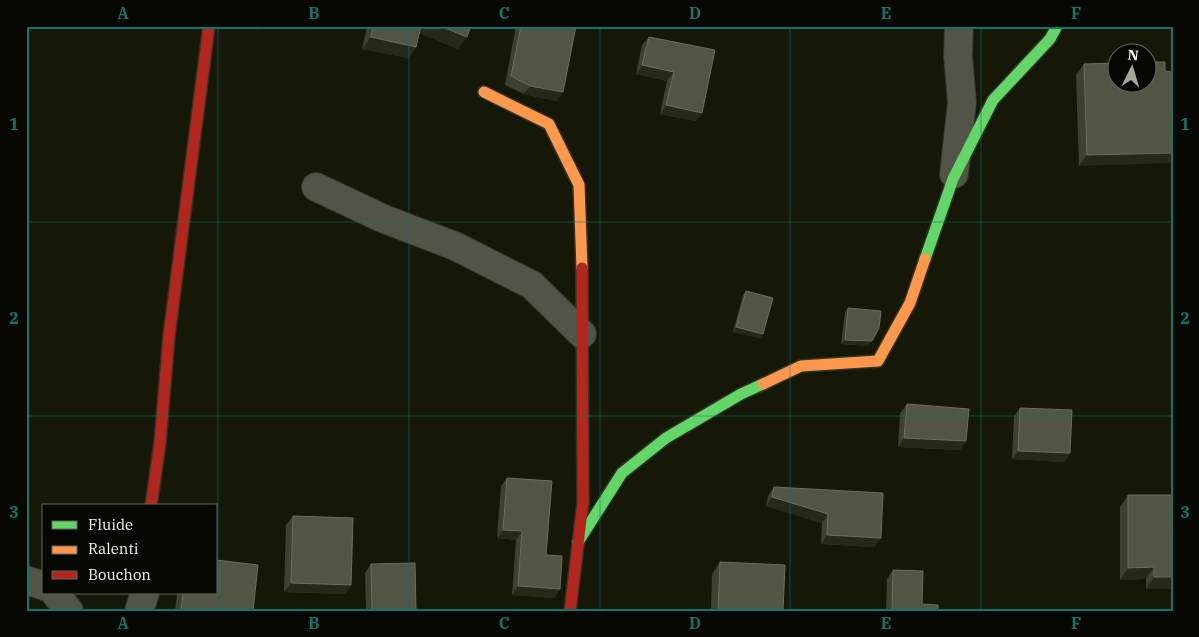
<svg xmlns="http://www.w3.org/2000/svg" width="1199" height="637" font-family="'IBM Plex Serif',serif">
<rect width="100%" height="100%" fill="#151807"/>
<g fill="none" stroke-linecap="round" stroke-linejoin="round">
<defs>
<g id="street">
<polyline points="954,174 962,102 958,56 959,26"/>
<polyline points="316,187 384,219 455,246 532,285 582,334"/>
<polyline points="26,580 44,586"/>
<polyline points="55,593 69,611"/>
<polyline points="139,611 145,593"/>
</g>
<g id="fast">
<polyline points="925,259 953,179 993,100 1050,39 1057,26"/>
<polyline points="578,542 622,473 666,438 741,394 763,384"/>
</g>
<g id="slow">
<polyline points="484,92 549,124 579,185 582,268"/>
<polyline points="763,384 801,366 878,361 910,303 925,259"/>
</g>
<g id="jam">
<polyline points="151,506 160,443 169,336 209,26"/>
<polyline points="570,611 583,503 582,268"/>
</g>
</defs>
<use href="#street" stroke="#313329" stroke-width="30"/>
<use href="#fast" stroke="#313329" stroke-width="14"/>
<use href="#slow" stroke="#313329" stroke-width="14"/>
<use href="#jam" stroke="#313329" stroke-width="14"/>
<use href="#street" stroke="#525448" stroke-width="28"/>
<use href="#fast" stroke="#63d668" stroke-width="11"/>
<use href="#slow" stroke="#ff974d" stroke-width="11"/>
<use href="#jam" stroke="#b3261e" stroke-width="11"/>
</g>
<g fill="#3f4130">
<polygon points="367,26 471,26 458,49 419,33 416,47 408,58 362,49"/>
<polygon points="516,26 576,26 563,92 556,101 524,94 505,85"/>
<polygon points="649,37 702,113 696,121 660,114 667,81 636,74 642,45"/>
<polygon points="1084,64 1165,71 1079,166 1076,75"/>
<polygon points="1173,259 1173,279 1171,279"/>
<polygon points="746,291 763,334 760,338 733,332 743,295"/>
<polygon points="848,308 868,346 841,344 845,312"/>
<polygon points="907,404 966,441 960,450 898,447 900,413"/>
<polygon points="1020,408 1070,453 1064,462 1012,459 1014,416"/>
<polygon points="507,478 546,555 560,589 554,598 512,595 516,540 497,538 501,486"/>
<polygon points="774,487 881,538 874,547 821,544 822,523 766,506 768,496"/>
<polygon points="1128,495 1173,495 1173,589 1146,589 1146,579 1120,580 1120,507"/>
<polygon points="293,516 351,585 345,594 284,592 286,525"/>
<polygon points="720,562 783,611 711,611 712,574"/>
<polygon points="371,564 416,611 366,611 365,573"/>
<polygon points="893,570 922,604 938,611 886,611 887,579"/>
<polygon points="177,593 216,593 253,611 175,611"/>
</g>
<g fill="#262818">
<polygon points="243,26 260,26 258,30"/>
<polygon points="417,26 440,26 467,37 458,49 414,31"/>
<polygon points="371,37 416,47 408,58 362,49"/>
<polygon points="642,65 674,72 667,81 636,74"/>
<polygon points="530,86 563,92 556,101 524,94"/>
<polygon points="666,105 702,113 696,121 660,114"/>
<polygon points="1173,153 1173,163 1079,166 1087,155"/>
<polygon points="736,327 763,334 760,338 733,332"/>
<polygon points="845,340 872,341 868,346 841,344"/>
<polygon points="904,438 966,441 960,450 898,447"/>
<polygon points="1018,451 1070,453 1064,462 1012,459"/>
<polygon points="772,497 828,514 822,523 766,506"/>
<polygon points="503,530 522,531 516,540 497,538"/>
<polygon points="827,535 881,538 874,547 821,544"/>
<polygon points="1154,567 1146,579 1120,580 1128,568"/>
<polygon points="1154,577 1173,577 1173,589 1146,589"/>
<polygon points="291,583 351,585 345,594 284,592"/>
<polygon points="518,586 560,589 554,598 512,595"/>
</g>
<g fill="#525444" stroke="#6b6e5d">
<polygon points="373,26 421,26 416,47 371,37"/>
<polygon points="440,26 471,26 467,37"/>
<polygon points="521,26 576,26 563,92 530,86 511,76"/>
<polygon points="649,37 715,50 702,113 666,105 674,72 642,65"/>
<polygon points="1146,62 1165,62 1165,71 1173,72 1173,153 1087,155 1084,64 1116,63 1116,82 1146,82"/>
<polygon points="746,291 773,298 763,334 736,327"/>
<polygon points="848,308 881,311 879,328 872,341 845,340"/>
<polygon points="907,404 969,409 966,441 904,438"/>
<polygon points="1020,408 1072,410 1070,453 1018,451"/>
<polygon points="507,478 552,481 546,555 562,556 560,589 518,586 522,531 503,530"/>
<polygon points="774,487 883,493 881,538 827,535 828,514 772,497"/>
<polygon points="1128,495 1173,495 1173,577 1154,577 1154,567 1128,568"/>
<polygon points="293,516 353,518 351,585 291,583"/>
<polygon points="216,560 258,565 253,611 181,611 183,593 216,593"/>
<polygon points="720,562 785,565 783,611 718,611"/>
<polygon points="415,563 416,611 372,611 371,564"/>
<polygon points="893,570 923,571 922,604 938,605 938,611 892,611"/>
</g>
<path fill="none" stroke="#0f766e" stroke-width="1" stroke-opacity="0.55" d="M218,26V611M409,26V611M600,26V611M790,26V611M981,26V611M26,222H1173M26,416H1173"/>
<rect width="1199" height="637" fill="none" stroke="#060701" stroke-width="55"/>
<rect x="42" y="504" width="175" height="90" fill="#060701" stroke="#64675b"/>
<rect x="52" y="521" width="25" height="8" fill="#63d668" stroke="#64675b"/>
<text x="88" y="530" font-size="15" fill="#f2f6e3">Fluide</text>
<rect x="52" y="546" width="25" height="8" fill="#ff974d" stroke="#64675b"/>
<text x="88" y="554" font-size="15" fill="#f2f6e3">Ralenti</text>
<rect x="52" y="571" width="25" height="8" fill="#b3261e" stroke="#64675b"/>
<text x="88" y="580" font-size="15" fill="#f2f6e3">Bouchon</text>
<g transform="translate(1132 68) rotate(5)"><circle r="24" fill="#060701" stroke="#64675b"/>
<path d="M0-4L9 19L0 12L-9 19Z" fill="#a5a896"/>
<text y="-8" font-size="14" font-weight="bold" text-anchor="middle" fill="#f2f6e3">N</text>
</g>
<rect x="28" y="28" width="1144" height="582" fill="none" stroke="#0f766e" stroke-width="2"/>
<g font-size="16" text-anchor="middle" font-weight="bold" fill="#0f766e">
<text x="123" y="19">A</text>
<text x="314" y="19">B</text>
<text x="504" y="19">C</text>
<text x="695" y="19">D</text>
<text x="886" y="19">E</text>
<text x="1076" y="19">F</text>
<text x="14" y="130">1</text>
<text x="1185" y="130">1</text>
<text x="14" y="324">2</text>
<text x="1185" y="324">2</text>
<text x="14" y="518">3</text>
<text x="1185" y="518">3</text>
<text x="123" y="629">A</text>
<text x="314" y="629">B</text>
<text x="504" y="629">C</text>
<text x="695" y="629">D</text>
<text x="886" y="629">E</text>
<text x="1076" y="629">F</text>
</g>
</svg>
